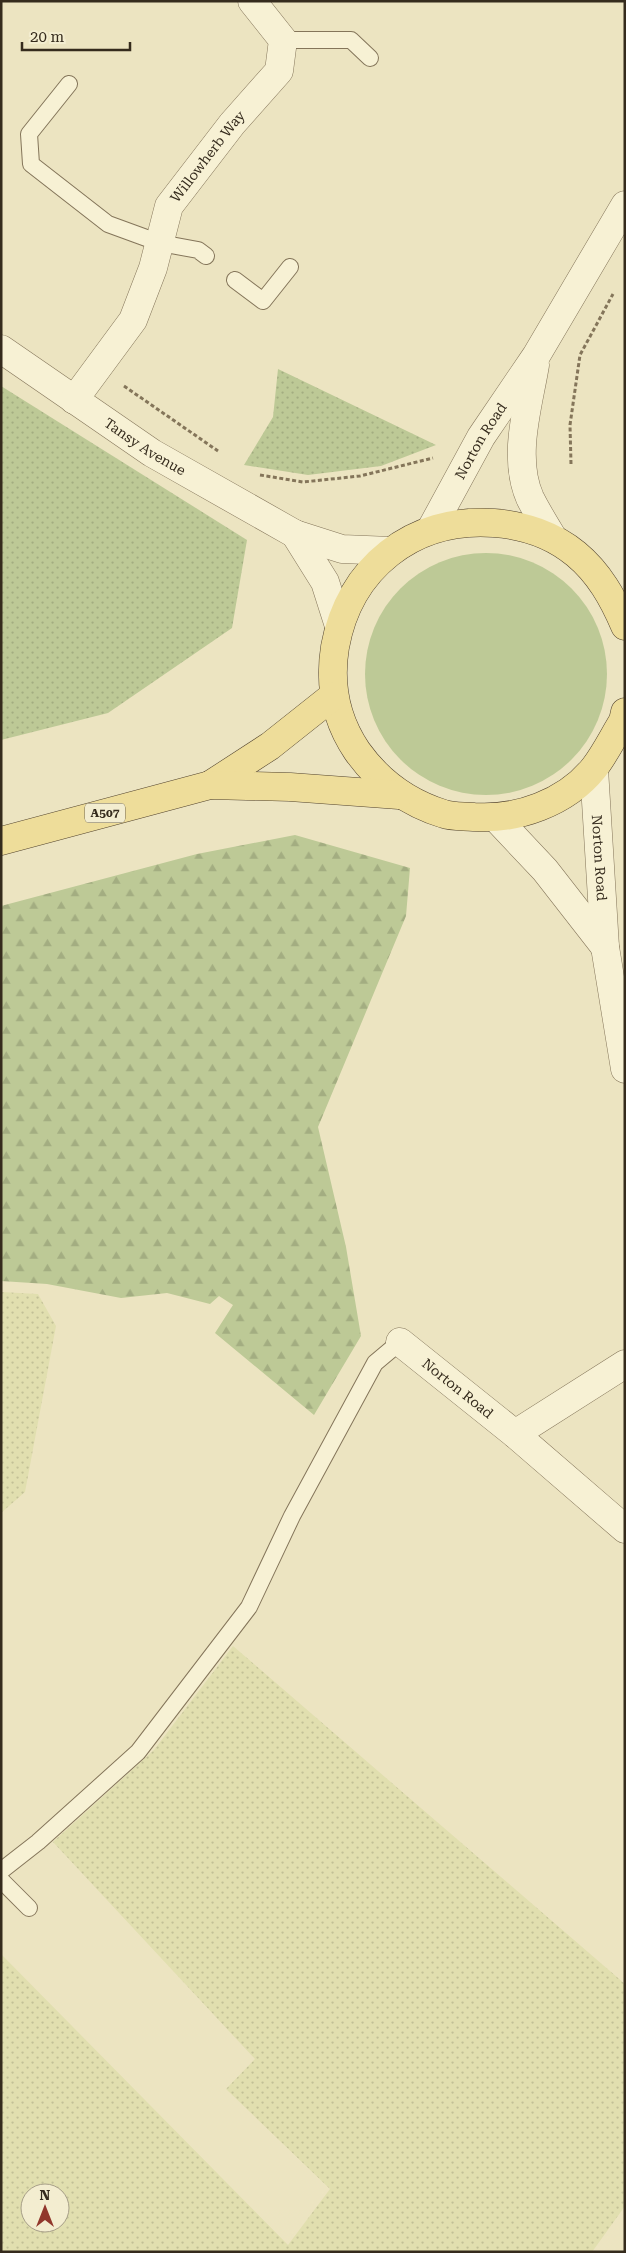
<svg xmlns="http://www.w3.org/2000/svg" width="626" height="2253" font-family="'Roboto Serif',serif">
<defs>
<pattern id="farmland-dots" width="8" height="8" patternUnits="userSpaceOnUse" patternTransform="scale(1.25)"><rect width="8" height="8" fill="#e1dfaf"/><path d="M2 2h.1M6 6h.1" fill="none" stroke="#c2c096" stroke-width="1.8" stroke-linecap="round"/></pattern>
<pattern id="forest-firs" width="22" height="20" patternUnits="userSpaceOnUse" patternTransform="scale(1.25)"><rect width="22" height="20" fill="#bdc996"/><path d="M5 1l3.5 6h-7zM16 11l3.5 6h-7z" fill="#a3ad81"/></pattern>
<pattern id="park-dots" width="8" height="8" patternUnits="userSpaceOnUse" patternTransform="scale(1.25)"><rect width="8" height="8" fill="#bdc996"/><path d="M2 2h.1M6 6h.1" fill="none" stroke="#a3ad81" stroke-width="1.8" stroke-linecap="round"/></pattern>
</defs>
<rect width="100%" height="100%" fill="#ece4c1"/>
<g fill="url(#farmland-dots)" fill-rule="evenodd">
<polygon points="1,1292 38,1294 56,1326 25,1492 1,1513"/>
<path d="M233,1646L625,1984V2206L592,2252H1V1954L288,2245L330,2189L226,2089L255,2059L53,1842L154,1750ZM30,2193H60V2223H30Z"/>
</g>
<circle fill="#bdc996" cx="486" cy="674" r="121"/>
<polygon fill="url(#forest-firs)" points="295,835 410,868 406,916 318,1127 346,1247 361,1336 314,1415 215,1333 233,1305 219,1296 210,1304 167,1293 121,1298 47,1284 1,1281 1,906 197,854"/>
<g fill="url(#park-dots)">
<polygon points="278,369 436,445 381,466 308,475 244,465 273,417"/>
<polygon points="1,386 247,540 232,628 108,713 1,740"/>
</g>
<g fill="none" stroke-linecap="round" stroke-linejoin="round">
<defs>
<g id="service">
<polyline points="283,40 351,40 370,58"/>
<polyline points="69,84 29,134 31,164 108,224 160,243 198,250 206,256"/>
<polyline points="235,280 263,301 290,267"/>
<polyline points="1,1871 38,1842 138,1752 249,1607 292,1516 375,1363 400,1342"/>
<polyline points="1,1880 29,1908"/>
</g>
<g id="minor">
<path id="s1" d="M1,349L152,453L295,534L342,549L391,551"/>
<path id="s2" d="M74,400L133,320L153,268L169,206L232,124L279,71L283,40L252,1"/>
<polyline points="295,534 325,582 339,626"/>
<path id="s3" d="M400,1342L515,1434L625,1529"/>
<polyline points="515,1434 625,1364"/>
</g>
<g id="tertiary">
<path d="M535,365C528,407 512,457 530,498C537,512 545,525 553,538"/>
<path id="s4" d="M431,529L481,437L536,356L625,205"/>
<path id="s5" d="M594,769L605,947L625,1069"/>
<polyline points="496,818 545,870 605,947"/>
</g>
<g id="primary">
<path d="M625,626C613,598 599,573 576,554C553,535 523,525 494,523C413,517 349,568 335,647C329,684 336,720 357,751C379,782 408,803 444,814C453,817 464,816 474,817C517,820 566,803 594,768C605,754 613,737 623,721L625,712"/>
<polyline points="210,785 270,746 333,696"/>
<polyline points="1,841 210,785 290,787 399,795"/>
</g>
</defs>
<use href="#service" stroke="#84755a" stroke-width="18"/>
<use href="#minor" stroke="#84755a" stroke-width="29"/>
<use href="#tertiary" stroke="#84755a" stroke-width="29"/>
<use href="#primary" stroke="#52432e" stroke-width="29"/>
<g stroke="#84755a" stroke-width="3" stroke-dasharray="4 2.5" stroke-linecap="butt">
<polyline points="124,386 218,451"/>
<polyline points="571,464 570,425 580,355 613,294"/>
<polyline points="260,475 303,482 360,476 433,458"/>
</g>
<use href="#service" stroke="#f7f1d4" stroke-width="16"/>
<use href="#minor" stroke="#f7f1d4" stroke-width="28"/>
<use href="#tertiary" stroke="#f7f1d4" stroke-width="28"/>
<use href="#primary" stroke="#eedd9a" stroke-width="28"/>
</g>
<g text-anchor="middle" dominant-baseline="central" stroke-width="4.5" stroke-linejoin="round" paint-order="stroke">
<rect fill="#f3edd0" stroke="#6e6553" stroke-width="1" x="85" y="803.5" width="40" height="19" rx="4"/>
<g font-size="12" font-weight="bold" fill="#352b1d">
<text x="105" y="813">A507</text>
</g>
<g font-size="14" fill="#352b1d" stroke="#f3edd0">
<text stroke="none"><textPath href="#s2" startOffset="282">Willowherb Way</textPath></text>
<text stroke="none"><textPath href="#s4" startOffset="101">Norton Road</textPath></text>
<text stroke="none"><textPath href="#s1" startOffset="174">Tansy Avenue</textPath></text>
<text stroke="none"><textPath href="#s5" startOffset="89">Norton Road</textPath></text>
<text stroke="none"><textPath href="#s3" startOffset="74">Norton Road</textPath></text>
</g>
</g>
<rect width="626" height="2253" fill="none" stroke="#352b1d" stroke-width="5"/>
<g transform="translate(45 2208)"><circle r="24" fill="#f3edd0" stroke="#a79f88"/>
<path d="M0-4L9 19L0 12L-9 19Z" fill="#91372c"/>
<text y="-8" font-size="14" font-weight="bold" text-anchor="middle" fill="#352b1d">N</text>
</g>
<path d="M22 42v8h108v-8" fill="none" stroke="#352b1d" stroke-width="2.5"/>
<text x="30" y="42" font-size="15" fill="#352b1d" stroke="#f3edd0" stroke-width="4" paint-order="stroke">20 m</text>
</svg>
